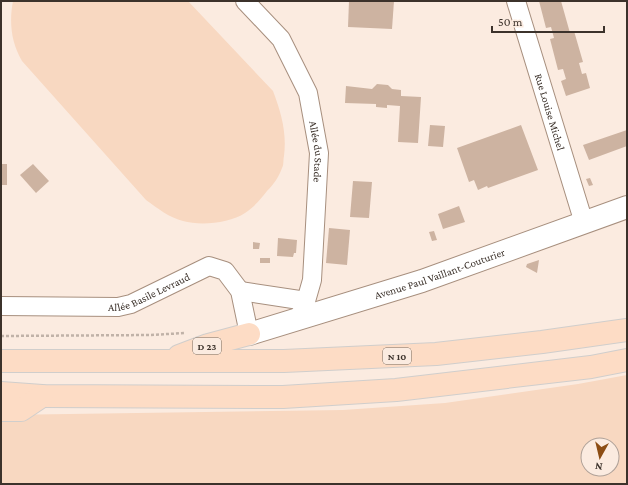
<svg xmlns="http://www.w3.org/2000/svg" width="628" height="485" font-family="'Crimson Pro',serif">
<rect width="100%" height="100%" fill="#fbebe0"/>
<g fill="#f8d8c1" fill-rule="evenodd">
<path d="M13,1H188L273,91C281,112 287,133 284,156C283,160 284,165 282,168C279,177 273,185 267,191C261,199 254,207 245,213C230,223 201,226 183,221C170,218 157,208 146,200L22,61C11,42 9,22 13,1Z"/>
<path d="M627,375V484H1V415L343,410L445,403L578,384ZM588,445H612V469H588Z"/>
</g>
<g fill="#cdb3a1">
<polygon points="349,1 394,1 392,29 348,27"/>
<polygon points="539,1 561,1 570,33 574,31 583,62 579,63 582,74 586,73 590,88 566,96 561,81 566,79 563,69 558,70 550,39 554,38 551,27 546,28"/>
<polygon points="377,84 388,85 392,89 401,90 401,96 421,97 418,143 398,142 400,106 387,105 387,108 376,107 376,104 345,103 346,86 372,89"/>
<polygon points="430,125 445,126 443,147 428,146"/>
<polygon points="521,125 538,170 488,188 487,186 478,190 474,180 469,182 457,148"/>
<polygon points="627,130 627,146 589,160 583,145"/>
<rect x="1" y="164" width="6" height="21"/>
<polygon points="33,164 49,181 36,193 20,175"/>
<polygon points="590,178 593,185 589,186 586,179"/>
<polygon points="353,181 372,182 369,218 350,217"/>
<polygon points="459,206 465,222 443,229 438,214"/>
<polygon points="329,228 350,230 347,265 326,263"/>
<polygon points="434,231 437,240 432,241 429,232"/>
<polygon points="278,238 297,240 296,253 294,253 293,257 277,256"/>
<polygon points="253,242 260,243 259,249 253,249"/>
<rect x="260" y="258" width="10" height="5"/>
<polygon points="539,260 537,273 526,267 527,264"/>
</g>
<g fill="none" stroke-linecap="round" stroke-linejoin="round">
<defs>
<g id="street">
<path id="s1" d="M245,1L281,39L308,93L319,153L312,280L306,301L298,320"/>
<path id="s2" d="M516,1L584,223"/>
<polyline points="240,291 306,301"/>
<path id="s3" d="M1,306L118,307L131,304L209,266L225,271L240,291L249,334"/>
</g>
<g id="secondary">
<path id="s4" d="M249,334L422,281L627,207"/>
</g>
<g id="primary">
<polyline points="179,356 208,345 249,334"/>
<polyline points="1,361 284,361 436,354 542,342 627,330"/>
<polyline points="1,393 42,396 283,397 396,390 591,367 627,360"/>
<polyline points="1,410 21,410 42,396"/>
</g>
</defs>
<use href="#street" stroke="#a78f7e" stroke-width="20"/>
<use href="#secondary" stroke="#a78f7e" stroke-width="24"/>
<use href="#primary" stroke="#d0cecc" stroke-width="24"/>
<polyline stroke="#c0b2a8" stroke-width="2.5" stroke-dasharray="3 2" stroke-linecap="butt" points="1,336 151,335 185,333"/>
<use href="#street" stroke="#fff" stroke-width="18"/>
<use href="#secondary" stroke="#fff" stroke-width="22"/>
<use href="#primary" stroke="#fddcc5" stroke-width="22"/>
</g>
<g text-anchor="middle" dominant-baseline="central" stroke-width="3" stroke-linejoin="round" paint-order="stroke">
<g fill="#fbebe0" stroke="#756a61" stroke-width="1">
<rect x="193" y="338" width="28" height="16" rx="3"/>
<rect x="383" y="348" width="28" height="16" rx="3"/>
</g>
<g font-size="10" font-weight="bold" fill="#3c322b">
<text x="207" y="346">D 23</text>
<text x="397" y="356">N 10</text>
</g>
<g font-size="11" fill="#3c322b" stroke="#fbebe0">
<text stroke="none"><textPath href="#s2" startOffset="116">Rue Louise Michel</textPath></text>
<text stroke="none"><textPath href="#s1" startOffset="172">Allée du Stade</textPath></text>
<text stroke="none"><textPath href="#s4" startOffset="200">Avenue Paul Vaillant-Couturier</textPath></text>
<text stroke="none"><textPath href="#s3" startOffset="151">Allée Basile Levraud</textPath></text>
</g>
</g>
<rect width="628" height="485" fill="none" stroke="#3c322b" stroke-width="4"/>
<g transform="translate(600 457) rotate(188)"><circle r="19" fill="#fbebe0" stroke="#afa198"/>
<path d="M0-3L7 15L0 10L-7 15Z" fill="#8c4d14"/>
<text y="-6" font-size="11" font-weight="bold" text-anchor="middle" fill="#3c322b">N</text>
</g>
<path d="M492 26v6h112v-6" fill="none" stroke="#3c322b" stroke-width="2"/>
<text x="498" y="26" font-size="12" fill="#3c322b" stroke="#fbebe0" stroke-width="3" paint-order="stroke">50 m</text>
</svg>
